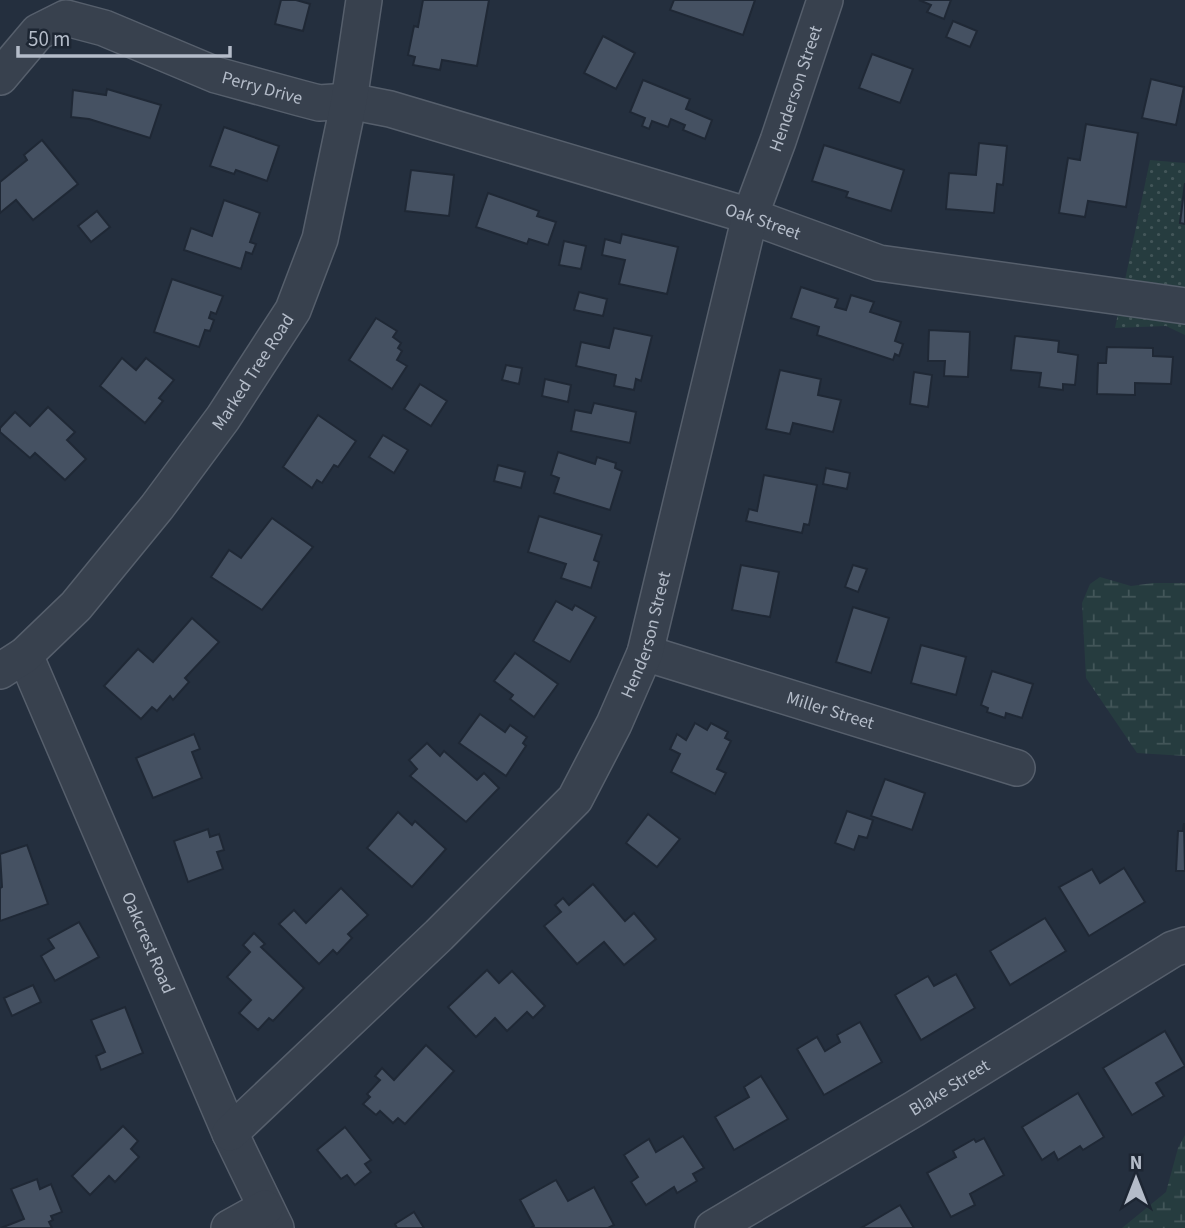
<svg xmlns="http://www.w3.org/2000/svg" width="1185" height="1228" font-family="'Source Sans 3',sans-serif">
<defs>
<pattern id="wetland-marsh" width="20" height="14" patternUnits="userSpaceOnUse" patternTransform="scale(1.75)"><rect width="20" height="14" fill="#263c3f"/><path d="M1 5h8M5 5V1M11 12h8M15 12V8" fill="none" stroke="#435659"/></pattern>
<pattern id="park-dots" width="8" height="8" patternUnits="userSpaceOnUse" patternTransform="scale(1.75)"><rect width="8" height="8" fill="#263c3f"/><path d="M2 2h.1M6 6h.1" fill="none" stroke="#435659" stroke-width="1.8" stroke-linecap="round"/></pattern>
</defs>
<rect width="100%" height="100%" fill="#242f3e"/>
<g fill="url(#wetland-marsh)">
<polygon points="1100,577 1131,586 1153,583 1185,583 1185,756 1137,753 1086,678 1082,603 1090,584"/>
<polygon points="1185,1135 1185,1228 1122,1228 1166,1192 1178,1148"/>
</g>
<polygon fill="url(#park-dots)" points="1150,160 1185,163 1185,335 1166,326 1115,328"/>
<g fill="#455162" stroke="#1f2835" stroke-width="2">
<polygon points="281,0 296,0 310,4 303,31 275,24"/>
<polygon points="423,0 489,0 477,66 442,60 440,70 413,65 415,57 408,55 414,26 418,27"/>
<polygon points="674,0 755,0 743,35 670,10"/>
<polygon points="919,0 951,0 944,19 927,12 931,5"/>
<polygon points="953,21 977,31 970,47 946,37"/>
<polygon points="603,36 635,53 616,89 584,73"/>
<polygon points="872,54 913,69 900,103 859,88"/>
<polygon points="1151,79 1184,87 1176,125 1142,118"/>
<polygon points="643,80 690,99 686,109 712,120 705,139 683,130 685,125 671,119 668,127 652,121 649,129 642,126 645,118 630,112"/>
<polygon points="107,89 161,105 150,138 89,119 71,117 73,90 106,95"/>
<polygon points="1086,124 1138,133 1126,207 1088,201 1085,217 1059,213 1068,158 1080,160"/>
<polygon points="224,127 279,146 267,181 236,170 234,174 210,166"/>
<polygon points="42,140 78,184 33,220 16,200 0,213 0,182 27,160 24,155"/>
<polygon points="979,143 1007,146 1003,185 997,184 994,213 946,209 949,173 976,175"/>
<polygon points="824,145 904,170 891,211 846,197 848,192 812,181"/>
<polygon points="411,170 454,175 449,216 405,211"/>
<polygon points="1185,183 1185,224 1180,223"/>
<polygon points="488,193 539,211 537,216 556,222 548,245 529,239 527,244 476,227"/>
<polygon points="224,200 260,213 250,242 256,244 252,254 246,252 241,269 184,250 191,228 212,236"/>
<polygon points="97,211 110,227 91,242 78,226"/>
<polygon points="622,234 678,247 667,294 619,284 625,260 602,255 605,239 620,243"/>
<polygon points="564,241 586,246 581,269 559,265"/>
<polygon points="172,279 223,296 216,314 211,312 209,318 214,320 210,331 205,330 199,347 154,332"/>
<polygon points="801,287 838,299 835,307 846,310 851,295 874,302 870,312 901,322 895,341 903,344 899,356 895,354 893,360 817,335 819,327 791,318"/>
<polygon points="579,292 607,299 603,316 574,310"/>
<polygon points="376,318 397,331 393,337 401,343 398,348 402,351 397,360 407,366 392,389 349,360"/>
<polygon points="614,328 652,336 641,381 636,379 634,390 614,386 616,375 576,366 581,342 609,348"/>
<polygon points="929,330 970,332 968,377 944,376 945,361 928,361"/>
<polygon points="1015,336 1059,341 1058,352 1078,355 1075,385 1063,384 1063,390 1039,387 1041,373 1011,370"/>
<polygon points="1107,347 1153,348 1153,356 1173,357 1171,384 1135,383 1135,395 1097,394 1098,363 1106,363"/>
<polygon points="122,358 136,370 146,358 174,380 159,398 163,401 145,423 100,386"/>
<polygon points="506,365 522,368 519,384 502,380"/>
<polygon points="780,370 821,379 818,395 841,400 833,432 793,423 790,434 766,429"/>
<polygon points="914,372 932,375 928,407 910,404"/>
<polygon points="545,379 571,385 568,402 542,396"/>
<polygon points="420,384 447,401 431,426 404,409"/>
<polygon points="594,403 636,412 630,443 571,431 575,410 591,413"/>
<polygon points="48,407 75,432 67,440 86,459 65,480 35,453 30,458 0,432 0,428 15,412 30,426"/>
<polygon points="318,415 356,441 338,467 334,465 322,483 317,480 312,488 283,467"/>
<polygon points="383,435 408,450 394,473 369,457"/>
<polygon points="558,452 595,464 597,457 616,463 615,468 622,471 610,510 554,493 559,478 551,475"/>
<polygon points="498,465 525,472 521,488 494,481"/>
<polygon points="826,468 850,473 847,489 823,484"/>
<polygon points="764,475 817,485 809,525 804,524 802,533 746,521 749,509 757,511"/>
<polygon points="539,516 602,535 594,560 599,562 591,588 561,578 566,564 528,552"/>
<polygon points="272,518 313,547 262,610 211,577 229,550 241,558"/>
<polygon points="741,565 779,572 770,617 732,610"/>
<polygon points="853,565 867,569 858,592 845,587"/>
<polygon points="556,601 572,610 575,605 596,617 570,662 533,641"/>
<polygon points="853,607 889,618 871,673 836,662"/>
<polygon points="192,618 219,642 185,678 189,682 173,700 170,696 157,711 152,707 141,719 104,686 138,649 153,662"/>
<polygon points="921,645 966,657 956,695 911,683"/>
<polygon points="515,653 558,684 534,717 510,699 513,695 494,681"/>
<polygon points="992,671 1033,684 1022,718 1006,713 1005,718 987,712 988,708 981,705"/>
<polygon points="480,714 505,732 510,725 527,737 523,743 526,746 506,776 459,743"/>
<polygon points="695,723 707,730 711,723 728,732 725,738 731,741 717,769 726,773 715,794 671,772 680,754 670,749 677,734 686,740"/>
<polygon points="194,734 200,749 192,752 202,778 153,798 136,758"/>
<polygon points="427,743 440,756 444,751 477,780 484,773 499,788 466,822 410,776 417,769 409,760"/>
<polygon points="885,779 925,793 912,830 871,816"/>
<polygon points="847,811 873,820 867,838 859,836 854,850 835,843"/>
<polygon points="398,812 412,825 415,821 446,849 412,887 367,848"/>
<polygon points="648,814 680,839 657,867 626,843"/>
<polygon points="1184,823 1185,871 1176,871 1178,831 1183,831"/>
<polygon points="208,829 210,837 219,834 224,850 217,852 223,869 188,882 174,841"/>
<polygon points="27,845 48,904 0,921 0,888 2,887 0,854"/>
<polygon points="1124,868 1145,902 1089,936 1059,887 1092,869 1100,883"/>
<polygon points="593,884 625,921 634,913 656,939 624,965 604,942 577,964 544,926 561,912 555,905 563,898 569,905"/>
<polygon points="341,888 368,915 348,934 352,938 337,954 333,950 319,964 279,924 294,910 306,923"/>
<polygon points="1045,918 1066,951 1010,985 990,951"/>
<polygon points="79,922 99,957 55,981 41,956 54,948 48,939"/>
<polygon points="254,933 265,944 261,947 304,988 273,1021 269,1018 258,1030 239,1013 251,1000 227,977 250,952 243,945"/>
<polygon points="487,970 499,983 512,971 545,1006 533,1018 527,1012 507,1031 495,1018 476,1037 448,1007"/>
<polygon points="956,974 975,1008 921,1040 895,995 928,976 934,986"/>
<polygon points="33,985 41,1002 12,1016 4,998"/>
<polygon points="125,1007 143,1053 101,1070 96,1056 105,1052 91,1020"/>
<polygon points="860,1022 882,1062 824,1095 797,1049 817,1037 825,1051 840,1042 837,1035"/>
<polygon points="1165,1031 1185,1066 1156,1083 1164,1096 1132,1115 1103,1068"/>
<polygon points="426,1045 454,1071 405,1124 398,1118 393,1123 380,1111 376,1115 363,1104 370,1097 367,1094 380,1080 375,1076 382,1068 394,1080"/>
<polygon points="761,1076 788,1119 734,1150 715,1117 749,1097 744,1087"/>
<polygon points="1078,1093 1104,1137 1083,1150 1080,1146 1058,1160 1054,1152 1042,1160 1022,1127"/>
<polygon points="123,1126 138,1141 131,1149 139,1157 115,1182 109,1176 90,1195 72,1176"/>
<polygon points="345,1127 371,1160 365,1164 371,1172 355,1185 347,1175 341,1179 317,1150"/>
<polygon points="683,1136 704,1168 693,1174 697,1181 677,1193 674,1187 646,1205 631,1182 638,1177 624,1155 649,1139 656,1152"/>
<polygon points="984,1138 1004,1175 970,1194 975,1205 951,1217 927,1173 956,1157 953,1151 974,1139 976,1142"/>
<polygon points="37,1179 40,1189 51,1184 62,1212 51,1216 53,1220 49,1222 52,1228 1,1228 24,1219 11,1189"/>
<polygon points="556,1180 568,1201 594,1187 614,1225 608,1228 531,1228 534,1226 520,1200"/>
<polygon points="900,1205 914,1228 861,1228"/>
<polygon points="414,1212 424,1228 397,1228 395,1224"/>
</g>
<g fill="none" stroke-linecap="round" stroke-linejoin="round">
<defs>
<g id="minor">
<path id="s1" d="M0,77L38,32L66,18L104,28L216,75L300,98L319,103L349,101L390,109L750,216L879,263L1185,306"/>
<path id="s2" d="M645,653L1017,768"/>
<path id="s3" d="M25,655L230,1133L276,1228"/>
<path id="s4" d="M0,671L25,655L76,606L157,507L223,418L293,310L320,239L349,101L364,0"/>
<path id="s5" d="M230,1133L439,935L575,799L614,724L645,653L750,216L778,141L825,0"/>
<polyline points="229,1228 265,1208"/>
<path id="s6" d="M713,1228L914,1109L1173,949L1185,945"/>
</g>
</defs>
<use href="#minor" stroke="#565f6c" stroke-width="38"/>
<use href="#minor" stroke="#38414e" stroke-width="35"/>
</g>
<g text-anchor="middle" dominant-baseline="central" stroke-width="5" stroke-linejoin="round" paint-order="stroke">
<g font-size="18" fill="#b4bcc9" stroke="#1d2633">
<text stroke="none"><textPath href="#s1" startOffset="299">Perry Drive</textPath></text>
<text stroke="none"><textPath href="#s5" startOffset="1227">Henderson Street</textPath></text>
<text stroke="none"><textPath href="#s1" startOffset="819">Oak Street</textPath></text>
<text stroke="none"><textPath href="#s4" startOffset="394">Marked Tree Road</textPath></text>
<text stroke="none"><textPath href="#s5" startOffset="660">Henderson Street</textPath></text>
<text stroke="none"><textPath href="#s2" startOffset="194">Miller Street</textPath></text>
<text stroke="none"><textPath href="#s3" startOffset="313">Oakcrest Road</textPath></text>
<text stroke="none"><textPath href="#s6" startOffset="275">Blake Street</textPath></text>
</g>
</g>
<g transform="translate(1136 1179)" stroke="#1d2633" stroke-width="5" paint-order="stroke">
<path d="M0-5L12 26L0 18L-12 26Z" fill="#b4bcc9"/>
<text y="-10" font-size="19" font-weight="bold" text-anchor="middle" fill="#b4bcc9">N</text>
</g>
<path d="M18 46v10h212v-10" fill="none" stroke="#b4bcc9" stroke-width="3.5"/>
<text x="28" y="46" font-size="21" fill="#b4bcc9" stroke="#1d2633" stroke-width="5" paint-order="stroke">50 m</text>
</svg>
